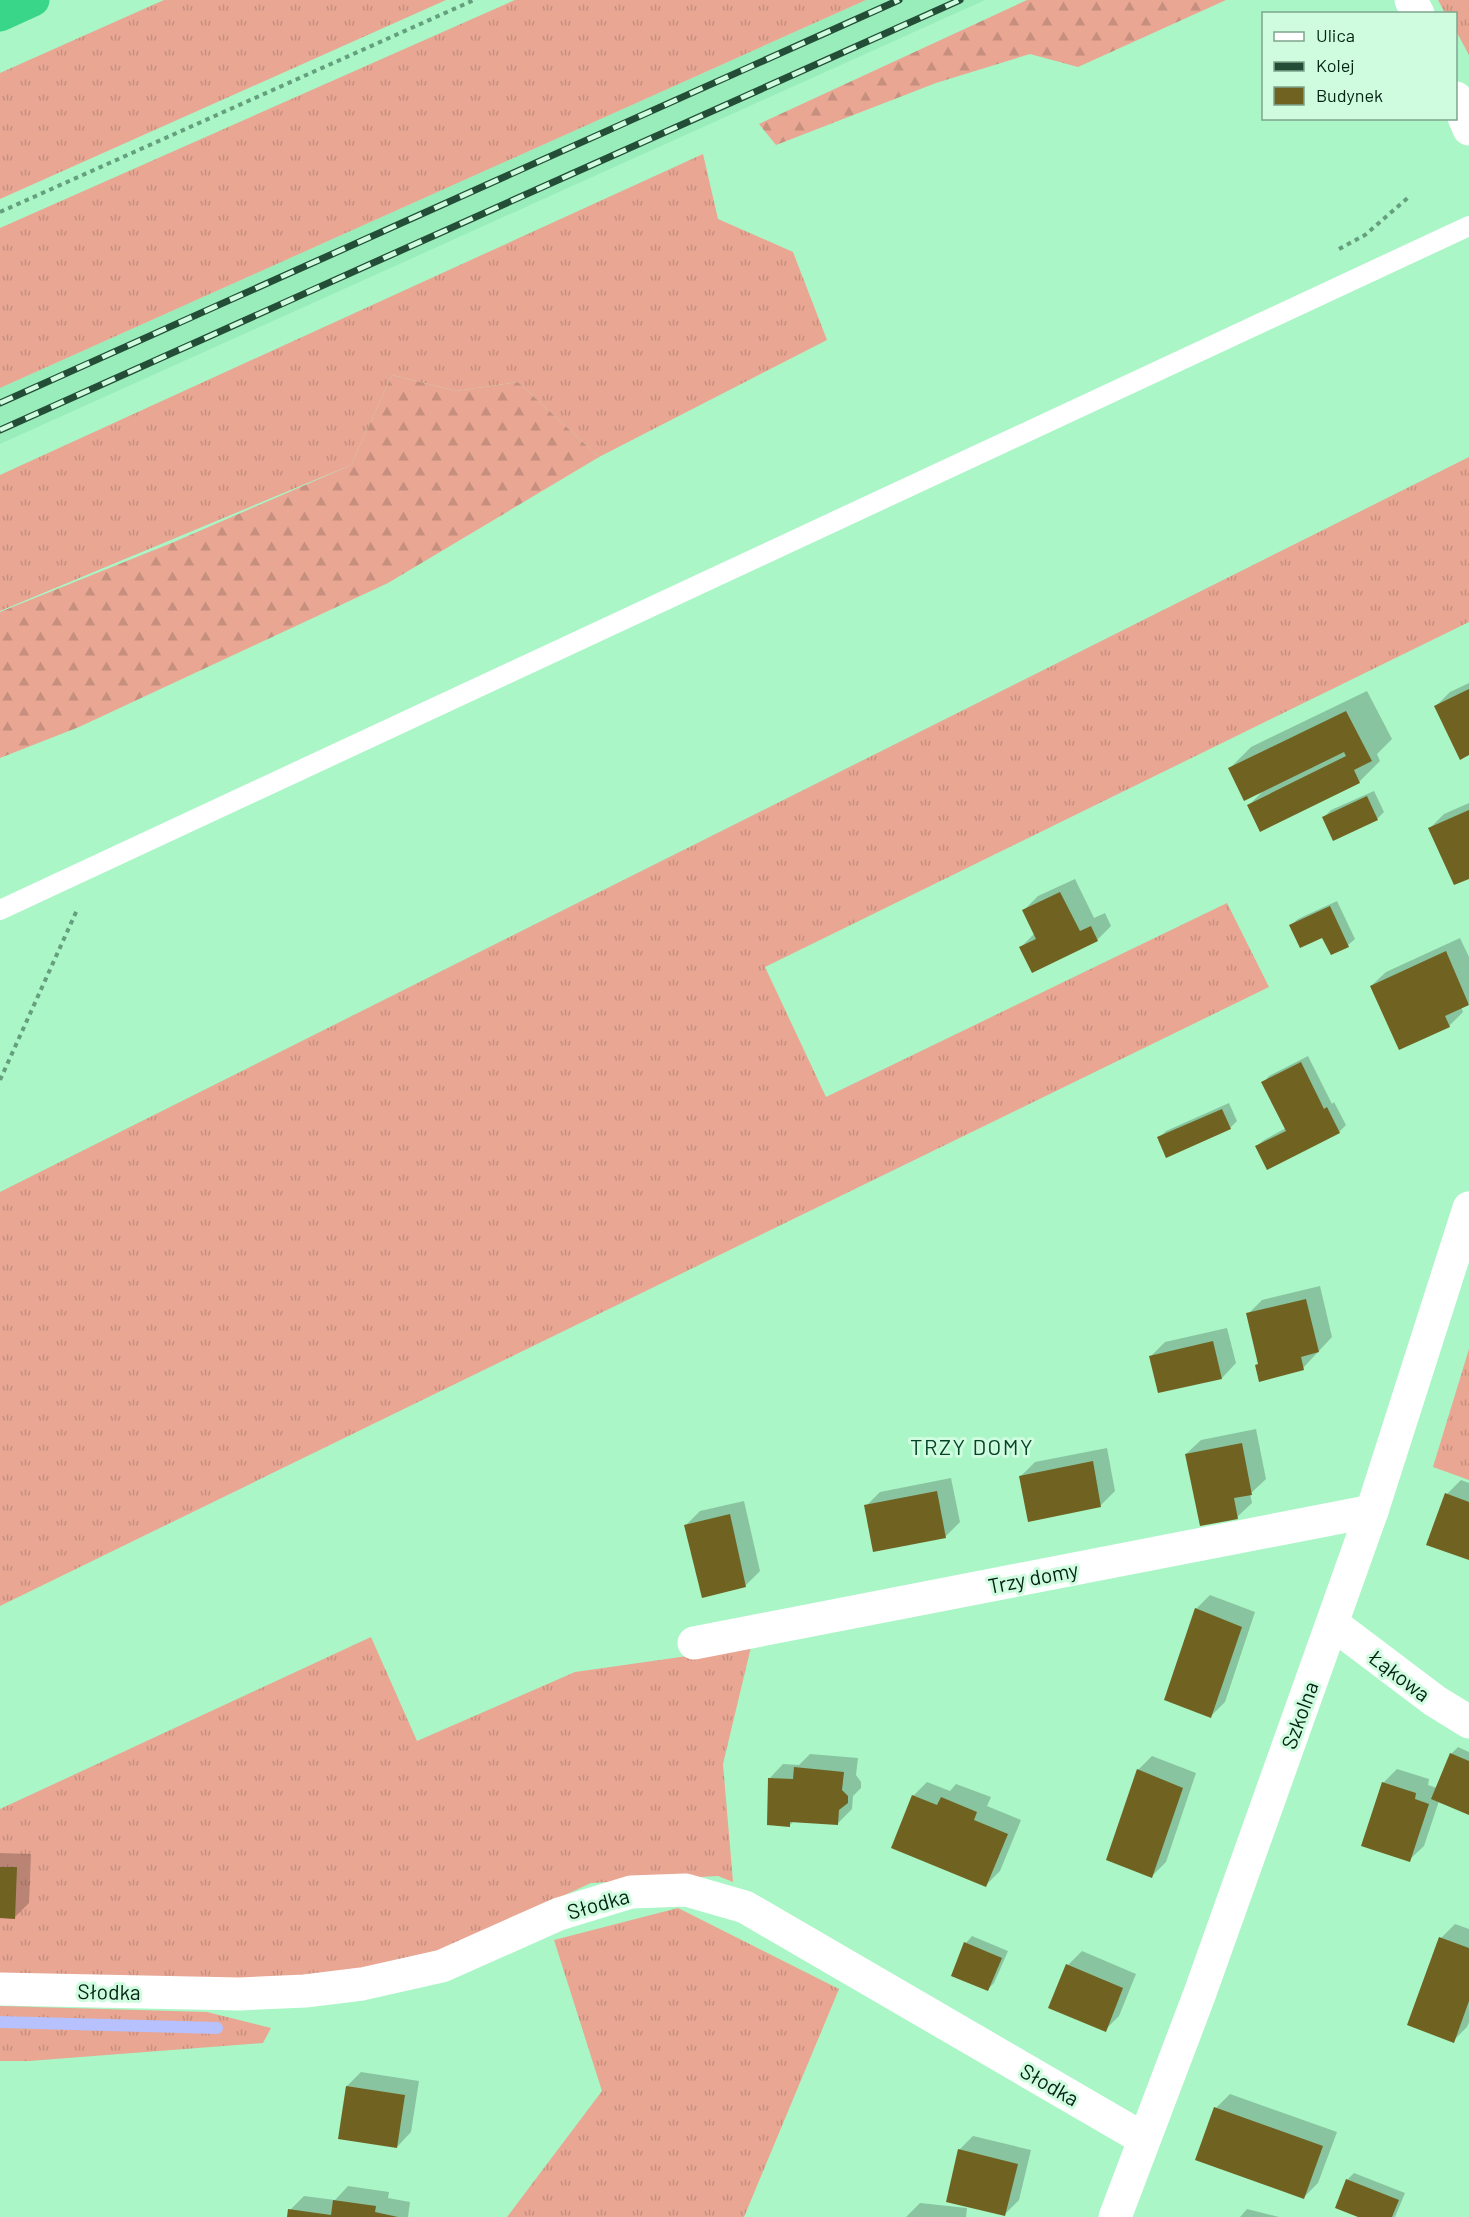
<svg xmlns="http://www.w3.org/2000/svg" width="1469" height="2217" font-family="Barlow,sans-serif">
<defs>
<pattern id="grass-tufts" width="24" height="20" patternUnits="userSpaceOnUse" patternTransform="scale(1.5)"><rect width="24" height="20" fill="#e9a693"/><path d="M3 7l-1-3M5 7V3M7 7l1-3M15 17l-1-3M17 17v-4M19 17l1-3" fill="none" stroke="#c68f7e"/></pattern>
<pattern id="forest-firs" width="22" height="20" patternUnits="userSpaceOnUse" patternTransform="scale(1.5)"><rect width="22" height="20" fill="#e9a693"/><path d="M5 1l3.5 6h-7zM16 11l3.5 6h-7z" fill="#c68f7e"/></pattern>
</defs>
<rect width="100%" height="100%" fill="#aaf6c7"/>
<polygon fill="#99edba" points="866,0 985,0 0,444 0,388"/>
<g fill="url(#grass-tufts)">
<polygon points="164,0 446,0 0,199 0,73"/>
<polygon points="515,0 866,0 0,388 0,228"/>
<polygon points="1438,0 1469,0 1469,55 1456,31 1456,14 1445,13"/>
<polygon points="703,154 718,219 793,252 827,340 599,457 518,382 456,391 392,375 351,465 0,611 0,475"/>
<polygon points="1469,457 1469,622 765,967 826,1097 1227,903 1269,987 0,1606 0,1192"/>
<polygon points="1469,1349 1469,1480 1433,1467"/>
<polygon points="371,1637 417,1741 575,1672 751,1647 723,1764 733,1882 718,1876 591,1883 435,1955 303,1983 0,1974 0,1809"/>
<polygon points="678,1908 839,1989 744,2217 507,2217 602,2091 554,1940"/>
<polygon points="0,2006 207,2012 271,2028 263,2043 29,2061 0,2061"/>
</g>
<g fill="url(#forest-firs)">
<polygon points="1027,0 1226,0 1078,67 1030,54 936,83 776,145 759,124"/>
<polygon points="392,375 456,391 518,382 599,457 388,583 79,727 0,758 0,612 174,542 351,465"/>
</g>
<g fill="#0003">
<polygon points="1469,683 1469,754 1436,706 1450,692"/>
<polygon points="1367,691 1392,739 1377,754 1380,761 1359,782 1249,805 1264,790 1230,768 1251,747"/>
<polygon points="1374,791 1384,812 1377,819 1324,817 1331,810"/>
<polygon points="1469,803 1469,877 1430,828 1444,814"/>
<polygon points="1075,879 1094,918 1105,913 1111,926 1097,940 1021,947 1035,933 1024,910 1038,896"/>
<polygon points="1337,901 1355,939 1348,945 1291,925 1298,919"/>
<polygon points="1460,938 1469,957 1469,1003 1461,1007 1463,1012 1449,1026 1371,986 1386,972"/>
<polygon points="1308,1056 1332,1104 1334,1102 1346,1125 1339,1132 1257,1146 1264,1140 1286,1128 1263,1083 1269,1076"/>
<polygon points="1229,1103 1237,1121 1230,1128 1159,1138 1166,1131"/>
<polygon points="1320,1286 1332,1337 1303,1368 1259,1363 1248,1314 1262,1300"/>
<polygon points="1227,1328 1236,1363 1222,1378 1151,1356 1165,1342"/>
<polygon points="1256,1429 1266,1479 1250,1494 1252,1503 1237,1517 1186,1454 1201,1440"/>
<polygon points="1107,1448 1115,1491 1101,1505 1021,1476 1035,1462"/>
<polygon points="951,1478 960,1522 946,1536 866,1506 880,1492"/>
<polygon points="1461,1480 1469,1483 1469,1559 1447,1494"/>
<polygon points="744,1501 760,1571 746,1585 703,1596 686,1525 700,1511"/>
<polygon points="1210,1595 1255,1612 1225,1702 1211,1716 1196,1609"/>
<polygon points="1458,1747 1469,1752 1469,1813 1439,1801 1424,1846 1409,1860 1383,1783 1397,1769 1429,1779 1428,1785 1437,1788 1451,1754"/>
<polygon points="810,1754 858,1758 856,1775 861,1782 861,1788 853,1796 852,1809 838,1823 794,1821 790,1825 769,1779 783,1764 799,1765"/>
<polygon points="1152,1756 1196,1773 1166,1862 1152,1876 1138,1770"/>
<polygon points="927,1782 950,1791 956,1784 991,1797 987,1806 1021,1820 1000,1871 986,1885 913,1796"/>
<polygon points="0,1853 31,1854 29,1903 15,1917 0,1917"/>
<polygon points="1455,1924 1469,1929 1469,2022 1467,2027 1453,2041 1441,1938"/>
<polygon points="972,1936 1008,1951 994,1983 988,1989 966,1943"/>
<polygon points="1082,1951 1136,1974 1119,2016 1105,2030 1068,1965"/>
<polygon points="361,2072 419,2081 411,2132 397,2147 347,2086"/>
<polygon points="1230,2094 1337,2132 1318,2183 1304,2197 1216,2108"/>
<polygon points="973,2136 1031,2150 1019,2200 1005,2214 959,2150"/>
<polygon points="1354,2173 1405,2193 1395,2217 1363,2217 1347,2180"/>
<polygon points="348,2186 389,2192 388,2198 410,2202 408,2217 288,2217 290,2210 304,2196 335,2200"/>
<polygon points="920,2203 967,2208 966,2217 906,2217"/>
<polygon points="1247,2209 1279,2217 1240,2217"/>
</g>
<g fill="none" stroke-linecap="round" stroke-linejoin="round">
<polyline stroke="#b7c1fd" stroke-width="12" points="0,2022 217,2028"/>
</g>
<g fill="#706322">
<polygon points="1469,689 1469,755 1460,760 1434,706"/>
<polygon points="1346,711 1372,761 1354,770 1360,783 1260,832 1247,805 1346,756 1344,752 1244,801 1228,768"/>
<polygon points="1367,796 1378,820 1333,841 1322,817"/>
<polygon points="1469,810 1469,879 1454,885 1428,828"/>
<polygon points="1060,892 1080,931 1091,926 1098,941 1032,973 1019,947 1036,939 1022,910"/>
<polygon points="1330,906 1349,947 1331,955 1322,938 1300,948 1289,925"/>
<polygon points="1446,951 1469,1005 1445,1016 1450,1027 1399,1050 1370,986"/>
<polygon points="1301,1062 1324,1109 1327,1107 1340,1133 1267,1170 1255,1146 1286,1131 1261,1082"/>
<polygon points="1222,1109 1231,1129 1166,1158 1157,1137"/>
<polygon points="1306,1299 1319,1352 1301,1357 1304,1370 1259,1382 1255,1365 1258,1364 1246,1313"/>
<polygon points="1213,1341 1222,1379 1158,1393 1149,1356"/>
<polygon points="1242,1443 1252,1495 1234,1498 1238,1519 1200,1526 1185,1454"/>
<polygon points="1093,1461 1101,1507 1028,1522 1019,1476"/>
<polygon points="937,1491 946,1538 873,1552 864,1505"/>
<polygon points="1445,1493 1469,1502 1469,1560 1426,1545"/>
<polygon points="730,1514 746,1587 702,1598 684,1525"/>
<polygon points="1195,1608 1242,1627 1211,1718 1164,1700"/>
<polygon points="1450,1753 1469,1761 1469,1815 1431,1799"/>
<polygon points="794,1767 844,1772 842,1790 848,1796 848,1803 839,1810 838,1825 790,1822 790,1827 767,1825 768,1778 793,1779"/>
<polygon points="1137,1769 1183,1788 1152,1878 1106,1860"/>
<polygon points="1382,1782 1416,1793 1415,1799 1429,1804 1410,1862 1361,1846"/>
<polygon points="912,1795 937,1805 941,1797 977,1812 974,1820 1008,1834 986,1887 891,1848"/>
<polygon points="0,1867 17,1867 15,1919 0,1918"/>
<polygon points="1439,1937 1469,1948 1469,2001 1454,2043 1407,2025"/>
<polygon points="964,1942 1002,1958 988,1991 951,1976"/>
<polygon points="1066,1964 1123,1988 1106,2032 1048,2008"/>
<polygon points="346,2086 405,2095 397,2148 338,2139"/>
<polygon points="1214,2107 1323,2146 1304,2199 1195,2160"/>
<polygon points="958,2149 1018,2164 1005,2216 946,2202"/>
<polygon points="1346,2179 1399,2200 1392,2217 1358,2217 1335,2208"/>
<polygon points="333,2200 376,2206 375,2212 398,2217 287,2217 288,2209 331,2215"/>
</g>
<g fill="none" stroke-linecap="round" stroke-linejoin="round">
<g stroke="#659f7d" stroke-width="4" stroke-dasharray="4.5 4.5" stroke-linecap="butt">
<polyline points="0,212 474,0"/>
<polyline points="1339,249 1365,235 1410,196"/>
<polyline points="0,1080 77,910"/>
</g>
<polyline stroke="#fff" stroke-width="20" points="0,910 1469,226"/>
<g stroke="#fff" stroke-width="33">
<polyline points="1333,1624 1435,1701 1469,1722"/>
<polyline points="694,1643 1372,1511"/>
<polyline points="0,1989 240,1994 305,1991 362,1984 442,1966 559,1914 631,1892 686,1890 745,1907 1144,2139"/>
</g>
<g stroke="#fff" stroke-width="33">
<polyline points="1411,0 1418,14"/>
<polyline points="1456,98 1469,129"/>
<polyline points="1115,2217 1200,1993 1372,1511 1469,1208"/>
</g>
<polyline stroke="#39d68a" stroke-width="33" points="0,15 33,0"/>
<defs>
<g id="rail">
<polyline points="0,403 899,0"/>
<polyline points="0,430 960,0"/>
</g>
</defs>
<use href="#rail" stroke="#244d37" stroke-width="7"/>
<use href="#rail" stroke="#cffbdf" stroke-width="4.5" stroke-dasharray="14" stroke-linecap="butt"/>
</g>
<g text-anchor="middle" dominant-baseline="central" stroke-width="6" stroke-linejoin="round" paint-order="stroke">
<g font-size="21" fill="#032313" stroke="#cffbdf">
<text transform="translate(1033 1577) rotate(-11)">Trzy domy</text>
<text transform="translate(1400 1675) rotate(37)">Łąkowa</text>
<text transform="translate(1299 1715) rotate(-70)">Szkolna</text>
<text transform="translate(598 1903) rotate(-16)">Słodka</text>
<text transform="translate(109 1991) rotate(1)">Słodka</text>
<text transform="translate(1050 2084) rotate(30)">Słodka</text>
</g>
<g font-size="22" letter-spacing="1.5" fill="#044427" stroke="#cffbdf">
<text x="972" y="1446">TRZY DOMY</text>
</g>
</g>
<rect x="1262" y="12" width="195" height="108" fill="#cffbdf" stroke="#7da58d" stroke-width="1.5"/>
<rect x="1274" y="32" width="30" height="9" fill="#ffffff" stroke="#7da58d" stroke-width="1.5"/>
<text x="1316" y="42" font-size="18" fill="#032313">Ulica</text>
<rect x="1274" y="62" width="30" height="9" fill="#244d37" stroke="#7da58d" stroke-width="1.5"/>
<text x="1316" y="72" font-size="18" fill="#032313">Kolej</text>
<rect x="1274" y="87" width="30" height="18" fill="#706322" stroke="#7da58d" stroke-width="1.5"/>
<text x="1316" y="102" font-size="18" fill="#032313">Budynek</text>
</svg>
